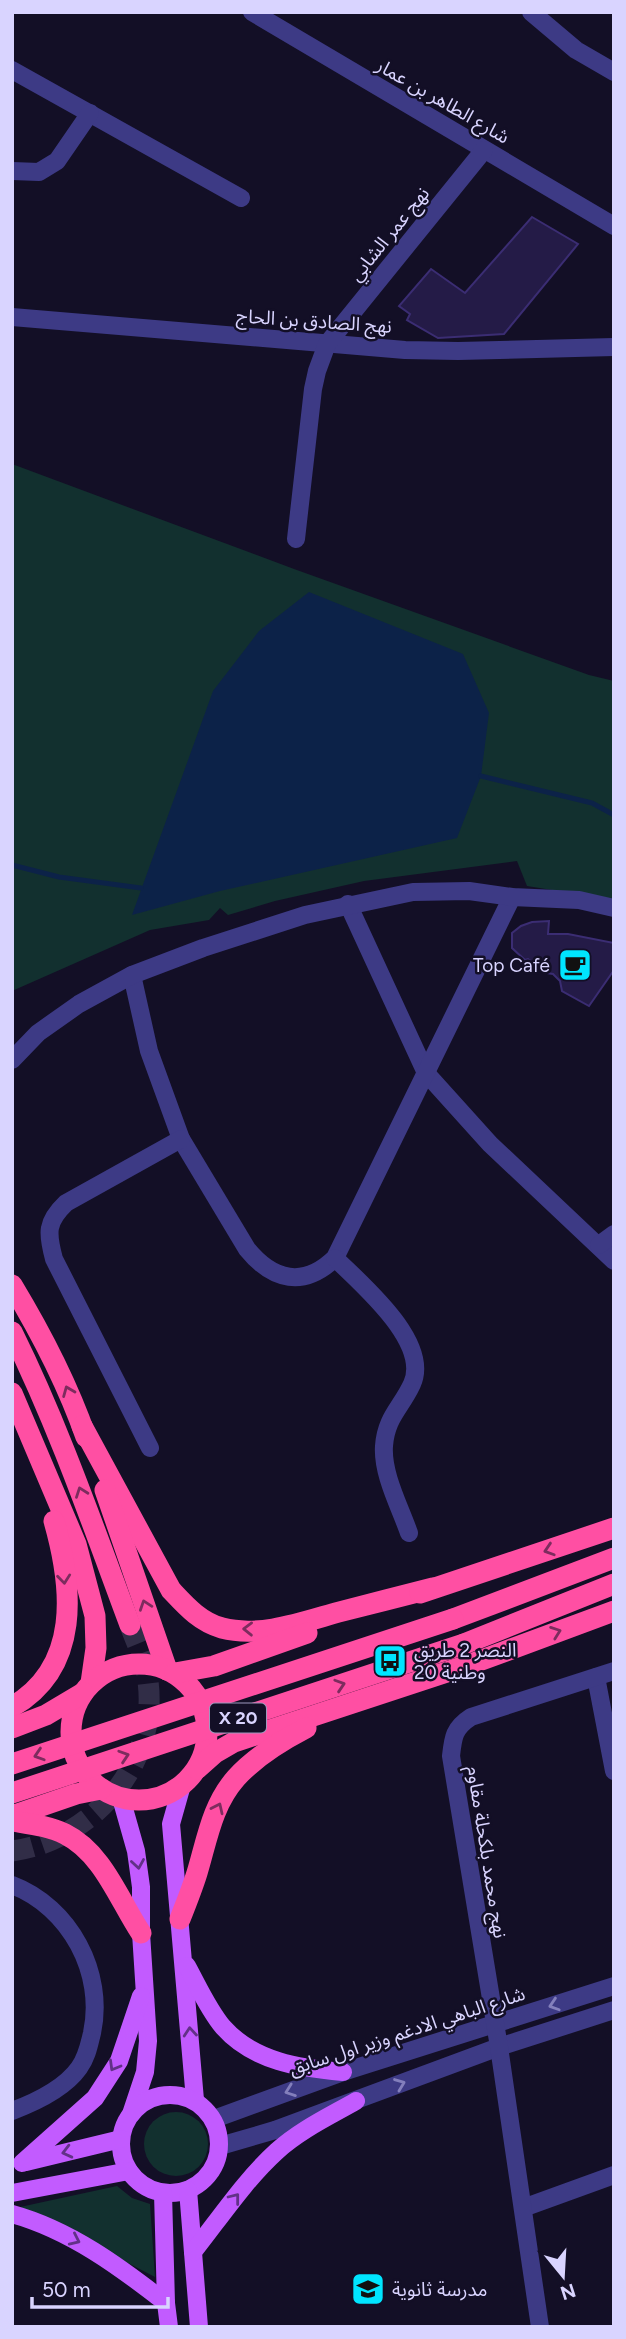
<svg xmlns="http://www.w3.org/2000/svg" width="626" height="2339" font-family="Figtree,'Noto Sans Arabic',sans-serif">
<rect width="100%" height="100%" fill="#130f26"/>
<g fill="#12302f">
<polygon points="12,464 294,569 589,675 614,681 614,900 527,886 517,861 364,881 275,901 228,915 220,908 209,920 150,930 12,991"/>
<circle cx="176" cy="2144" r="32"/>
<polygon points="117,2186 132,2198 150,2204 155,2277 20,2207"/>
</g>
<polygon fill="#0c2248" points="309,592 463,654 489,713 481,776 457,838 220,891 132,915 213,691 259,631"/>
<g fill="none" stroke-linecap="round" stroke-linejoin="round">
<g stroke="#0c2248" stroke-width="5">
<polyline points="481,776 592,803 614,815"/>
<polyline points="12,865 59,877 141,888"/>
</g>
</g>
<g fill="#241b47" stroke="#3b2d73" stroke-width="2">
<polygon points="532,217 578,244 504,334 438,338 407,320 410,314 399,306 431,269 465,293"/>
<polygon points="549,921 548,934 568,934 614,943 614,970 589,1006 562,991 560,981 553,974 547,973 528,959 525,960 512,948 512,933 521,926 532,922"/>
</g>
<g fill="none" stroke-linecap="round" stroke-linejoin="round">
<path stroke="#312d47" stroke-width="21" stroke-dasharray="21 10" stroke-linecap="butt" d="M12,1851C95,1840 165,1757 146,1670C143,1655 135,1640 130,1625"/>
<g stroke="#3d3a85" stroke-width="18">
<polyline points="252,12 614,226"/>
<polyline points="531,12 576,50 614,72"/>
<polyline points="12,70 241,198"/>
<polyline points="12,171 39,172 57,161 90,113"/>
<polyline points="12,317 405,350 458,351 614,347"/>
<polyline points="296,539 313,389 317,371 327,344 484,150"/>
<polyline points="348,904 426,1073 490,1144 614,1261"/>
<path d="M132,975L149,1051L181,1139L247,1249C273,1281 304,1288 335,1258L512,897"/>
<polyline points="12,1060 38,1033 79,1004 132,975 203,948 305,915 413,892 469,891 512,897 579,900 614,908"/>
<polyline points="599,1245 614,1234"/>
<path d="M335,1258C361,1284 431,1342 412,1384C401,1408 386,1417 384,1446C382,1474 400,1507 409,1533"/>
<path d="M150,1448L54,1259C47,1233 46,1222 66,1203L181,1139"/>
<polyline points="596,1677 614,1771"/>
<path d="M12,1885C70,1907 105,1973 92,2033C89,2045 87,2057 79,2068C64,2089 36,2102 12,2111"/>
<polyline points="214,2119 343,2072 614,1986"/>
<polyline points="220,2146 275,2130 499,2047 614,2010"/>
<polyline points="523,2208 614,2175"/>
<path d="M540,2327L499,2047L451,1756C453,1737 454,1728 471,1717L614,1671"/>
</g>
<g stroke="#c25bff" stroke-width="18">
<polyline points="182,1785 171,1824 195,2100"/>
<polyline points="121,1798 136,1851 141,1887 141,1933 148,2041 145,2072 131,2114"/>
<path d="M187,1966C198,1986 208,2009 223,2027C254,2062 300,2068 343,2072"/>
<circle cx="170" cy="2144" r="49"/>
<polyline points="26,2162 121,2139"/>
<polyline points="22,2163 95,2098 119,2061 141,1996"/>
<polyline points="188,2190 199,2327"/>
<polyline points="12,2193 129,2171"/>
<polyline points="163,2193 166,2303 169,2327"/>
<path d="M12,2214C70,2230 120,2267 166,2303"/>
<path d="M193,2252C220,2218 245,2180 277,2151C300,2130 330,2116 356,2101"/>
</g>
<g stroke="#ff4fa3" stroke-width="21">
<path d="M12,1285C41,1333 67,1383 86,1437"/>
<path d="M12,1332C59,1427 93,1526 130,1625"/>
<polyline points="12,1393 76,1544 95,1616 96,1648 91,1683"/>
<path d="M82,1426L171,1590C186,1606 200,1622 222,1628C260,1638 303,1622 339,1612C370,1604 402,1596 433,1588"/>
<polyline points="105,1490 167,1670"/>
<polyline points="420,1593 614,1528"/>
<polyline points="453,1619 614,1558"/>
<polyline points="464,1644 614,1584"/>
<circle cx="139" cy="1732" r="68"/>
<polyline points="175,1673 214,1666 307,1633"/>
<path d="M12,1707C81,1667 73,1588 54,1521"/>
<polyline points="12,1728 46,1715 83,1693"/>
<polyline points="197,1769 215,1753 234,1742 468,1665 614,1611"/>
<polyline points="12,1816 76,1794 101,1789"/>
<path d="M12,1821C30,1824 49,1826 65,1834C103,1853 119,1900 141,1933"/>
<path d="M180,1919C186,1904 192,1889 197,1873C207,1840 212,1805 236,1778C255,1757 281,1741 306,1728"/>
</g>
<g stroke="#ff4fa3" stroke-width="21">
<polyline points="12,1764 453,1619"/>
<polyline points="12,1793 464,1644"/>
</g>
</g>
<defs><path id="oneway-chevron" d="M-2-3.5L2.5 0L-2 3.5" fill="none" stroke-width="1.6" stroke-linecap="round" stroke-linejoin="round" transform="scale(1.75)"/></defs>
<g stroke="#7d2c5e">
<use href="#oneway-chevron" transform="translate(68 1391) rotate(-112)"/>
<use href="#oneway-chevron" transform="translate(81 1492) rotate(-110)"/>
<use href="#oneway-chevron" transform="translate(549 1550) rotate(162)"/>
<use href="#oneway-chevron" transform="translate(64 1579) rotate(84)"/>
<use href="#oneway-chevron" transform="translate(145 1605) rotate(-109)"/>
<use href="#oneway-chevron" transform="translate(248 1629) rotate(-179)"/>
<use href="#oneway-chevron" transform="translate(556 1632) rotate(-20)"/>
<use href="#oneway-chevron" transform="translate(340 1685) rotate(-18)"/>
<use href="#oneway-chevron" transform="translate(39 1755) rotate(162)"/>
<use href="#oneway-chevron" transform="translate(124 1756) rotate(-18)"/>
<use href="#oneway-chevron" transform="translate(218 1808) rotate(-65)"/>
</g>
<g stroke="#623188">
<use href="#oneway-chevron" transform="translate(138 1864) rotate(81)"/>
<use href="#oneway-chevron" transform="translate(190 2032) rotate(-95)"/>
<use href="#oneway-chevron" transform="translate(114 2066) rotate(120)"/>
<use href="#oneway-chevron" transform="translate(67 2152) rotate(166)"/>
<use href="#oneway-chevron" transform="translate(235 2198) rotate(-52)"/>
<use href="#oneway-chevron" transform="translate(75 2240) rotate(25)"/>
</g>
<g stroke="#837fbc">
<use href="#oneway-chevron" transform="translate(554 2005) rotate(162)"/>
<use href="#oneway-chevron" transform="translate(400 2084) rotate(-21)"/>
<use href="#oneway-chevron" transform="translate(290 2091) rotate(160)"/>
</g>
<defs>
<symbol id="cafe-square" viewBox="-11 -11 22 22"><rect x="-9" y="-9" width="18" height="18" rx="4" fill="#00e5ff" stroke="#130f26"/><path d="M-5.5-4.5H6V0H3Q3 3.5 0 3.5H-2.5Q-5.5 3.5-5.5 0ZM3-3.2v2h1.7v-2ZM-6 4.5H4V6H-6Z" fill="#111"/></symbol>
<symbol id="bus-square" viewBox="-11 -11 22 22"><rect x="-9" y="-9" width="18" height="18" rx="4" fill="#00e5ff" stroke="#130f26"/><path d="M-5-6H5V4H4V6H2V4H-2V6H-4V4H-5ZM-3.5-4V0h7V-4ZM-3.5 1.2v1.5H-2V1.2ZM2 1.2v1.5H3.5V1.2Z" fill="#111"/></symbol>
<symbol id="school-square" viewBox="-11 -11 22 22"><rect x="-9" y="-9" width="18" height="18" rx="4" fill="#00e5ff" stroke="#130f26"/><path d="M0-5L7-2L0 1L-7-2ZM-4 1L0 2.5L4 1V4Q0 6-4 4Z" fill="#111"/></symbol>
</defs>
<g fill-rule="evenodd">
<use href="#cafe-square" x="556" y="946" width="38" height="38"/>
<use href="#bus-square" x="371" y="1642" width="38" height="38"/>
<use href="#school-square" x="349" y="2270" width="38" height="38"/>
</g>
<g text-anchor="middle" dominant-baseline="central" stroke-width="5" stroke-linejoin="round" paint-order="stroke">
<rect fill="#130f26" stroke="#9e99be" stroke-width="2" x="210" y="1703.5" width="56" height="29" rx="5"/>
<g font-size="18" font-weight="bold" fill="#d9d4ff">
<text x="238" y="1718">X 20</text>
</g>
<g font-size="19" fill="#d9d4ff" stroke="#130f26">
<text transform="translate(443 101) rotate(30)">شارع الطاهر بن عمار</text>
<text transform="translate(389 234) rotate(-51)">نهج عمر الشابي</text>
<text transform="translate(314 321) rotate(4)">نهج الصادق بن الحاج</text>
<text transform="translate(487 1852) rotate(81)">نهج محمد بلكحلة مقاوم</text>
<text transform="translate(407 2031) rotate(-18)">شارع الباهي الادغم وزير اول سابق</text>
</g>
<g font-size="19" fill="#d9d4ff" stroke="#130f26" text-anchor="start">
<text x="550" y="965" text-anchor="end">Top Café</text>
<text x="414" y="1650">النصر 2 طريق<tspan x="414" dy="22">وطنية 20</tspan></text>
<text x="392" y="2289">مدرسة ثانوية</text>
</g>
</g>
<rect width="626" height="2339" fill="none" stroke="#d9d4ff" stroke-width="28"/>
<g transform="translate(563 2276) rotate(162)" stroke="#130f26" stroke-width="5" paint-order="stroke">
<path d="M0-5L12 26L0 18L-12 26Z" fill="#d9d4ff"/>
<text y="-10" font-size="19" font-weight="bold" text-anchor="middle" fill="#d9d4ff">N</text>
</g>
<path d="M32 2297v10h136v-10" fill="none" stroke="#d9d4ff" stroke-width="3.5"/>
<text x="42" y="2297" font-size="21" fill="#d9d4ff" stroke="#130f26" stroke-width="5" paint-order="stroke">50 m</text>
</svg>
